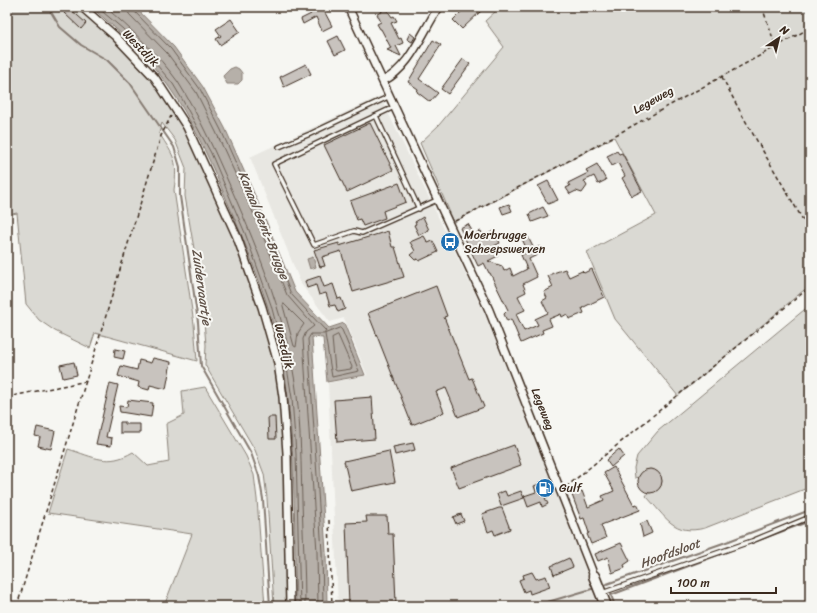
<svg xmlns="http://www.w3.org/2000/svg" width="817" height="613" font-family="Sriracha,sans-serif">
<rect width="100%" height="100%" fill="#f6f6f2"/>
<filter id="ink" filterUnits="userSpaceOnUse"><feTurbulence type="fractalNoise" baseFrequency=".025" numOctaves="2"/><feDisplacementMap in="SourceGraphic" scale="8" xChannelSelector="R" yChannelSelector="G"/><feConvolveMatrix kernelMatrix="1 2 1 2 8 2 1 2 1" color-interpolation-filters="sRGB"/></filter>
<g filter="url(#ink)">
<polygon fill="#e8e7e2" points="380,96 484,312 601,606 338,606 328,383 367,375 344,318 330,322 301,284 250,157"/>
<g fill="#dad9d3" stroke="#8a8278">
<path d="M7,7H78L114,38L163,91L199,159L234,238L259,308L274,365L280,399L284,455L287,606H274L267,498L264,474L255,450L205,365L206,345L204,321L194,249L185,196L186,168L175,140L162,123L159,133C175,158 178,160 174,190L194,324L197,361L95,333L90,348L55,331L39,320L26,304L17,213L7,215Z"/>
<polygon points="492,7 810,7 810,285 678,396 615,319 587,252 656,215 614,137 454,222 420,143 439,125 504,47 485,21 496,11"/>
<path d="M810,305V487L705,528C673,536 666,517 646,496L648,493C676,490 655,454 639,477L635,478L634,468L637,456L658,431Z"/>
<path d="M205,387L246,456L254,475L257,499L265,606H164L192,534L48,513L68,449C94,457 108,467 133,452L148,466L169,462L166,424L184,415L182,391Z"/>
</g>
<g fill="#b6b0a9" stroke="#857a71">
<path d="M91,7H135L174,47L203,87L225,128L264,216L295,292L329,328L344,323L365,375L327,382L323,338L312,337L326,552L327,606H296C294,537 296,467 288,399C281,328 250,254 222,189C207,154 191,118 169,87C148,56 119,31 91,7Z"/>
<polygon points="235,67 239,69 242,73 242,80 238,84 227,84 223,76 230,69"/>
<polygon points="313,257 316,267 310,269 307,259"/>
</g>
<g fill="none" stroke-linecap="round" stroke-linejoin="round">
<g stroke="#6c6056" stroke-width="1">
<polyline points="97,7 123,29 150,57 173,84 182,99 211,153 245,233 271,305 286,362 292,398 296,454 300,606"/>
<path d="M105,7C131,29 158,54 178,82C199,115 215,152 231,188C260,254 288,324 297,396C301,431 301,466 302,501C303,536 305,571 305,606"/>
<polyline points="127,7 129,14 167,53 196,92 216,132 256,219 287,295 314,326 306,332 303,339 317,552 318,606"/>
<polyline points="132,7 134,11 171,49 200,89 221,130 260,217 291,294 326,331 324,334 311,334 308,339 322,552 323,606"/>
<polygon points="284,304 304,324 298,333 296,347 294,346 283,306"/>
<polygon points="340,328 342,330 359,371 332,377 325,334"/>
<polygon points="338,335 352,367 351,369 337,371 335,370 332,338"/>
</g>
<g stroke="#857a71" stroke-width="2">
<polyline points="48,7 60,27 81,45 107,60 130,83 174,147 180,167 180,196 198,322 201,366 251,453 259,476 263,499 270,606"/>
<polyline points="756,541 810,521"/>
<polyline points="601,586 729,541 810,510"/>
<polyline points="534,606 595,588"/>
<polyline points="615,606 611,595 750,543"/>
</g>
</g>
<g fill="#c8c3be" stroke="#3b2a1e">
<polygon points="308,7 322,7 332,26 322,31 316,17 303,24 301,19 311,14"/>
<polygon points="380,7 385,7 392,17 394,16 397,21 391,23 399,39 401,38 403,43 396,46 401,56 387,50 391,48 381,29 380,29 377,24 381,22 377,14 382,12"/>
<polygon points="466,7 477,7 481,11 462,29 453,20"/>
<polygon points="69,8 86,23 81,29 64,13"/>
<polygon points="231,19 240,32 220,45 216,39 221,36 216,29"/>
<polygon points="410,33 415,37 412,42 407,39"/>
<polygon points="338,36 345,50 335,55 328,41"/>
<polygon points="433,40 441,45 419,79 438,93 430,102 417,92 418,89 408,82"/>
<polygon points="463,59 470,64 448,94 441,89"/>
<polygon points="306,64 311,74 284,87 280,77"/>
<polygon points="370,123 393,170 347,192 324,145"/>
<polygon points="617,151 619,154 622,153 642,191 632,196 622,178 625,176 618,163 612,166 607,156"/>
<polygon points="597,164 606,180 598,184 594,176 584,181 587,186 582,193 576,191 570,194 566,188 570,186 568,183 588,173 586,170"/>
<polygon points="548,181 558,200 548,204 538,186"/>
<polygon points="399,183 406,202 383,211 385,218 363,226 360,219 357,220 350,201"/>
<polygon points="509,204 512,211 503,214 500,207"/>
<polygon points="543,207 548,216 532,222 529,214"/>
<polygon points="423,217 429,230 419,235 414,225 416,224 415,222"/>
<polygon points="468,224 474,234 481,231 483,235 485,234 486,235 494,231 500,243 494,246 498,256 488,261 502,266 504,271 510,268 513,276 527,269 521,255 528,252 522,239 528,237 534,249 540,246 543,252 529,259 537,277 523,284 526,292 518,296 525,310 516,314 524,331 538,325 535,319 548,313 542,301 547,298 544,292 553,287 548,276 553,273 565,269 569,277 582,271 584,273 592,269 604,297 582,308 584,313 569,319 567,314 562,317 561,314 549,319 552,326 542,330 543,333 521,343 511,319 507,321 504,314 508,310 490,273 489,273 484,263 478,266 460,228"/>
<polygon points="388,231 392,247 395,247 404,277 353,292 341,251 322,257 325,266 320,267 314,250 339,243 339,246"/>
<polygon points="424,236 428,243 433,241 438,252 419,261 418,259 415,260 410,255 415,251 410,242"/>
<polygon points="320,276 324,287 333,284 338,299 341,298 345,309 338,312 335,305 330,306 326,293 319,295 316,285 307,288 305,281"/>
<polygon points="436,286 447,316 444,317 469,379 472,378 484,407 458,417 446,388 436,392 444,412 412,425 368,313"/>
<polygon points="115,349 125,351 123,359 114,357"/>
<polygon points="153,358 171,362 166,389 150,385 149,390 138,387 139,382 118,376 121,366 137,370 139,360 151,363"/>
<polygon points="74,362 77,375 63,378 60,365"/>
<polygon points="110,383 118,385 106,437 112,438 111,446 96,444"/>
<polygon points="372,397 375,439 337,442 334,400"/>
<polygon points="128,400 153,403 151,417 120,412 119,406 127,407"/>
<polygon points="268,417 275,417 276,439 269,439"/>
<polygon points="120,422 125,422 125,424 140,424 140,433 120,433"/>
<polygon points="37,427 55,431 51,449 38,446 40,437 35,436"/>
<polygon points="413,443 415,450 395,455 393,447"/>
<polygon points="514,445 521,465 459,488 451,468"/>
<polygon points="619,449 624,456 611,467 606,460"/>
<polygon points="389,451 395,482 351,491 344,461"/>
<polygon points="614,467 634,505 637,504 640,510 601,525 606,538 591,544 587,534 589,533 584,518 581,519 572,495 582,491 588,507 604,500 602,496 614,491 604,473"/>
<circle cx="650" cy="481" r="12"/>
<polygon points="546,481 552,495 545,498 548,504 542,507 541,502 528,507 524,496 536,492 534,486"/>
<polygon points="505,491 507,496 521,491 524,498 501,506 497,494"/>
<polygon points="499,508 502,508 510,529 495,535 493,530 488,532 482,514"/>
<polygon points="461,514 464,521 456,524 453,517"/>
<polygon points="366,516 387,516 388,534 393,534 396,603 391,603 391,606 349,606 346,523 367,522"/>
<polygon points="647,521 652,533 643,537 640,524"/>
<polygon points="621,543 630,561 624,565 625,568 612,573 608,557 598,561 595,554"/>
<polygon points="569,558 573,567 554,575 551,566"/>
<polygon points="532,572 536,579 546,576 550,587 530,594 529,590 524,592 519,580 524,578 523,575"/>
</g>
<g fill="none" stroke-linecap="round" stroke-linejoin="round">
<defs>
<g id="lane">
<polyline points="394,107 274,164 314,245 354,231 362,233 437,200"/>
<polyline points="376,116 419,209"/>
<polyline points="279,147 310,134 390,96"/>
<polyline points="602,593 752,541 810,517"/>
</g>
<g id="street">
<polyline points="82,7 115,36 155,78 187,127 237,237 262,307 278,363 283,397 287,453 290,606"/>
<polyline points="348,7 489,310 594,576"/>
<path d="M383,81C411,67 422,32 439,7"/>
</g>
<polyline id="secondary" points="594,576 606,606"/>
</defs>
<use href="#lane" stroke="#3b2a1e" stroke-width="6"/>
<use href="#street" stroke="#3b2a1e" stroke-width="10"/>
<use href="#secondary" stroke="#3b2a1e" stroke-width="13"/>
<g stroke="#3b2a1e" stroke-width="1.5" stroke-dasharray="4 3" stroke-linecap="butt">
<polyline points="762,7 776,47"/>
<polyline points="722,77 742,115 810,232"/>
<polyline points="455,221 574,158 810,28"/>
<polyline points="7,397 87,381"/>
<polyline points="566,487 810,287"/>
<polyline points="329,520 332,606"/>
<polyline points="17,606 161,136 171,116"/>
</g>
<use href="#lane" stroke="#f6f6f2" stroke-width="3.5"/>
<use href="#street" stroke="#f6f6f2" stroke-width="7"/>
<use href="#secondary" stroke="#f6f6f2" stroke-width="10"/>
</g>
</g>
<defs>
<symbol id="bus-disc" viewBox="-11 -11 22 22"><circle r="9.5" fill="#1f6fb2" stroke="#f6f6f2"/><path d="M-5-6H5V4H4V6H2V4H-2V6H-4V4H-5ZM-3.5-4V0h7V-4ZM-3.5 1.2v1.5H-2V1.2ZM2 1.2v1.5H3.5V1.2Z" fill="#fff"/></symbol>
<symbol id="fuel-disc" viewBox="-11 -11 22 22"><circle r="9.5" fill="#1f6fb2" stroke="#f6f6f2"/><path d="M-5.5-6h7V0h2V4h1.3V-2.5L3-4.5l.8-.8L6-3V5H2.5V1h-1V6h-7ZM-4.2-4.7v3.2H.2V-4.7Z" fill="#fff"/></symbol>
</defs>
<g fill-rule="evenodd">
<use href="#bus-disc" x="439" y="231" width="22" height="22"/>
<use href="#fuel-disc" x="534" y="477" width="22" height="22"/>
</g>
<g text-anchor="middle" dominant-baseline="central" stroke-width="4" stroke-linejoin="round" paint-order="stroke">
<g font-size="12" fill="#3b2a1e" stroke="#f6f6f2">
<text transform="translate(141 48) rotate(46)">Westdijk</text>
<text transform="translate(653 100) rotate(-29)">Legeweg</text>
<text transform="translate(284 346) rotate(76)">Westdijk</text>
<text transform="translate(543 409) rotate(69)">Legeweg</text>
</g>
<g font-size="12" fill="#3b2a1e" stroke="#f6f6f2" text-anchor="start">
<text x="464" y="235">Moerbrugge<tspan x="464" dy="14">Scheepswerven</tspan></text>
<text x="559" y="488">Gulf</text>
</g>
<g font-size="13" font-style="italic" fill="#605248" stroke="#f6f6f2">
<text transform="translate(264 225) rotate(68)">Kanaal Gent-Brugge</text>
<text transform="translate(202 287) rotate(82)">Zuidervaartje</text>
<text transform="translate(670 553) rotate(-20)">Hoofdsloot</text>
</g>
</g>
<rect width="817" height="613" fill="none" stroke="#f6f6f2" stroke-width="24"/>
<rect x="12" y="12" width="793" height="589" fill="none" stroke="#3b2a1e" stroke-width="1.5" filter="url(#ink)"/>
<g transform="translate(779 38) rotate(35)" stroke="#f6f6f2" stroke-width="3" paint-order="stroke">
<path d="M0-3L7 15L0 10L-7 15Z" fill="#3b2a1e"/>
<text y="-6" font-size="11" font-weight="bold" text-anchor="middle" fill="#3b2a1e">N</text>
</g>
<path d="M671 587v6h105v-6" fill="none" stroke="#3b2a1e" stroke-width="2"/>
<text x="677" y="587" font-size="12" fill="#3b2a1e" stroke="#f6f6f2" stroke-width="3" paint-order="stroke">100 m</text>
</svg>
